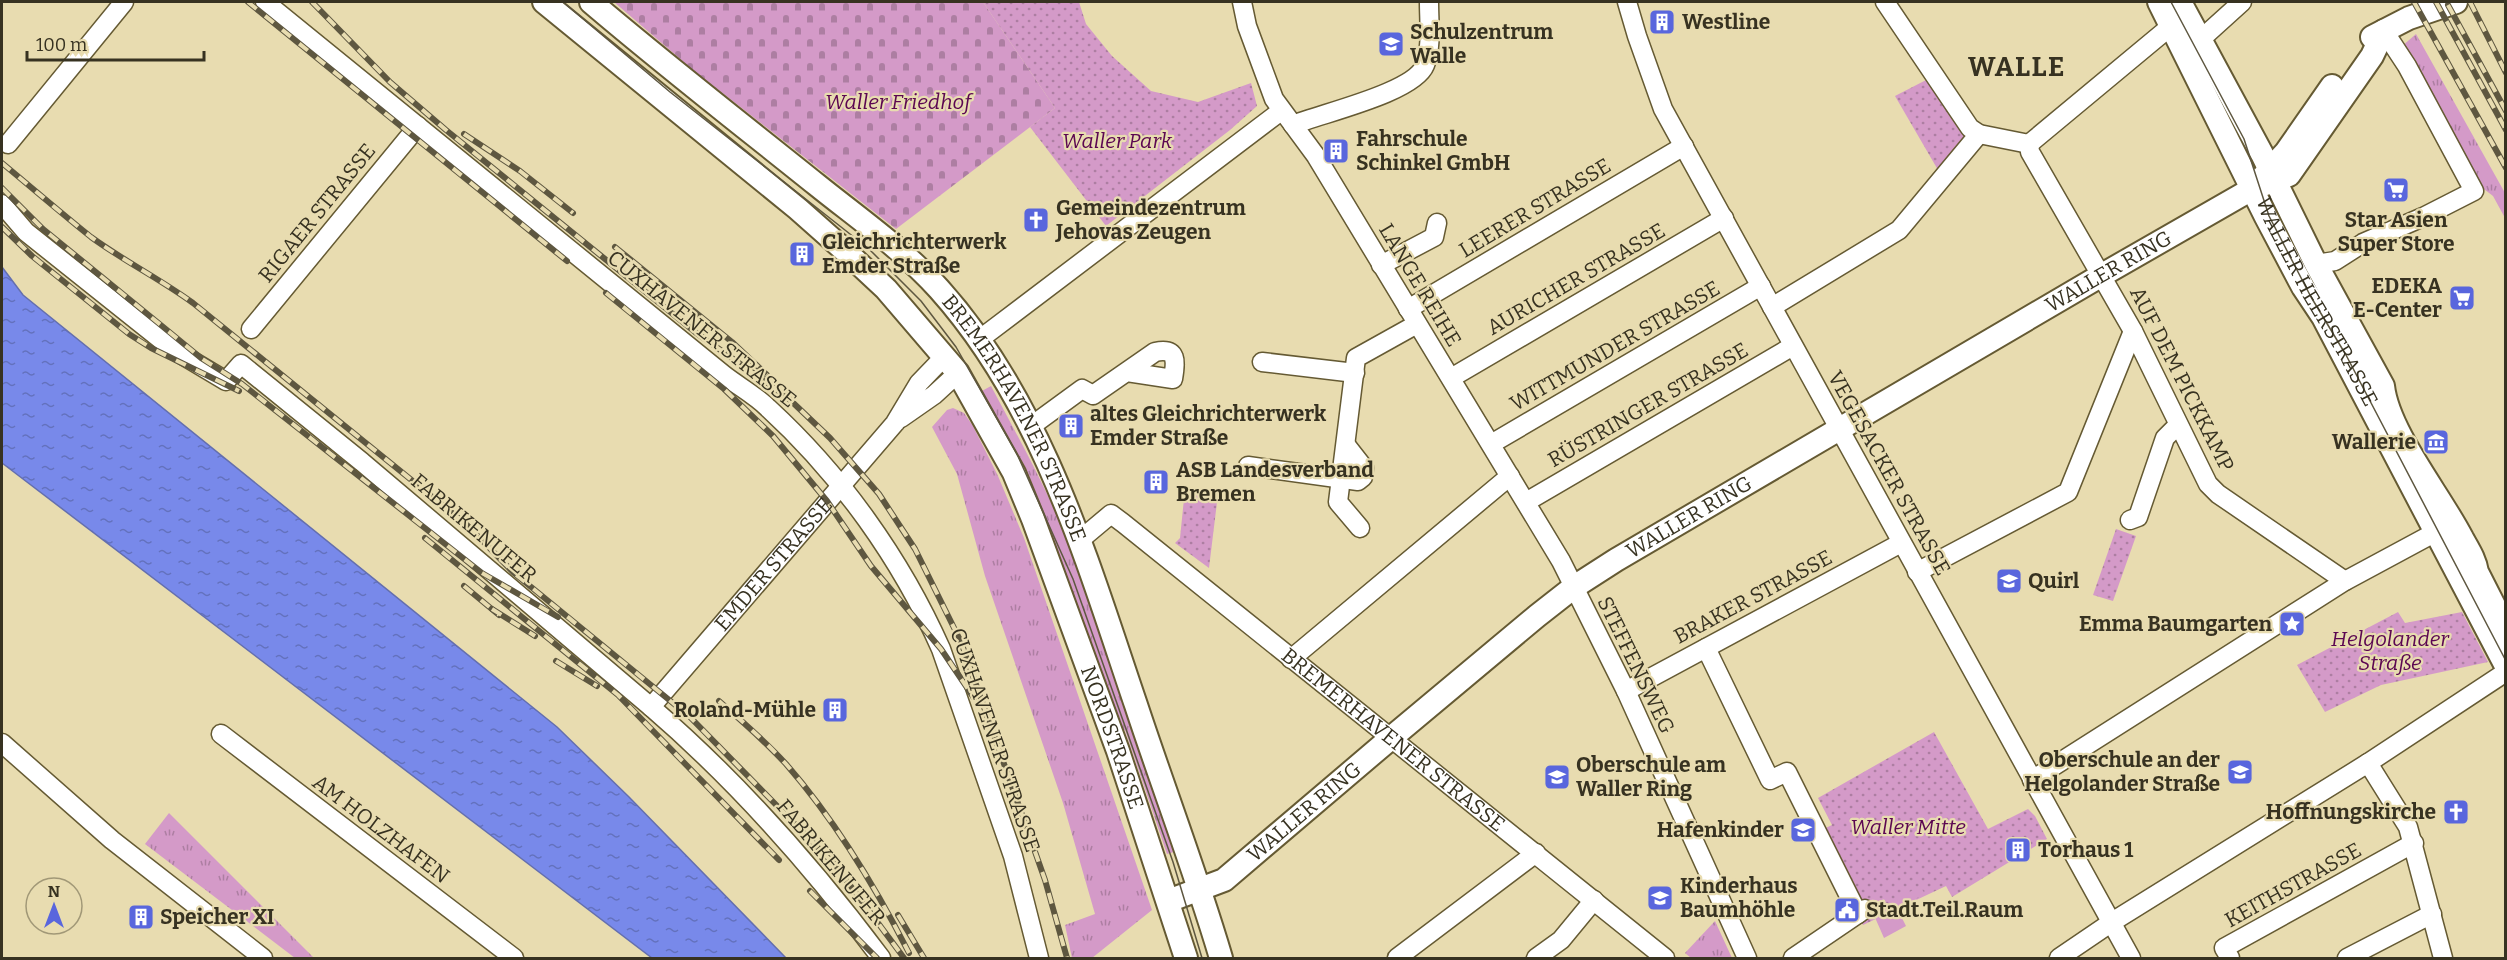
<svg xmlns="http://www.w3.org/2000/svg" width="2507" height="960" font-family="Bitter,serif">
<defs>
<pattern id="grass-tufts" width="24" height="20" patternUnits="userSpaceOnUse" patternTransform="scale(1.5)"><rect width="24" height="20" fill="#d49ac8"/><path d="M3 7l-1-3M5 7V3M7 7l1-3M15 17l-1-3M17 17v-4M19 17l1-3" fill="none" stroke="#ad7ea2"/></pattern>
<pattern id="cemetery-stones" width="16" height="16" patternUnits="userSpaceOnUse" patternTransform="scale(1.5)"><rect width="16" height="16" fill="#d49ac8"/><path d="M2 7V4a2 2 0 0 1 4 0v3zM10 15v-3a2 2 0 0 1 4 0v3z" fill="#ad7ea2"/></pattern>
<pattern id="park-dots" width="8" height="8" patternUnits="userSpaceOnUse" patternTransform="scale(1.5)"><rect width="8" height="8" fill="#d49ac8"/><path d="M2 2h.1M6 6h.1" fill="none" stroke="#ad7ea2" stroke-width="1.8" stroke-linecap="round"/></pattern>
<pattern id="water-ripples" width="26" height="14" patternUnits="userSpaceOnUse" patternTransform="scale(1.5)"><rect width="26" height="14" fill="#7889ea"/><path d="M2 4q2-2 4 0t4 0M15 11q2-2 4 0t4 0" fill="none" stroke="#6371bd"/></pattern>
</defs>
<rect width="100%" height="100%" fill="#e8dcb0"/>
<g fill="url(#grass-tufts)">
<polygon points="2416,34 2505,193 2505,218 2493,196 2476,183 2401,47"/>
<path d="M991,386C1016,433 1042,480 1063,529C1107,633 1140,743 1177,851L1167,854L1125,730L1120,731L980,392Z"/>
<polygon points="953,408 964,413 973,426 998,476 1024,538 1152,910 1092,958 1072,958 1065,925 1095,914 1063,803 985,576 957,474 932,427 947,410"/>
<polygon points="169,813 314,958 295,958 145,844"/>
<polygon points="1715,921 1732,958 1691,958 1685,953"/>
</g>
<polygon fill="url(#cemetery-stones)" points="614,2 983,2 1055,108 896,229 693,70"/>
<g fill="url(#park-dots)">
<polygon points="983,2 1079,2 1086,24 1112,56 1151,91 1198,102 1251,83 1257,106 1230,130 1106,226 1030,127 1055,108"/>
<polygon points="1930,78 1968,135 1938,170 1895,96"/>
<polygon points="1185,489 1218,494 1209,568 1175,543 1180,538"/>
<polygon points="2116,529 2136,536 2113,601 2093,595"/>
<polygon points="2398,612 2405,623 2462,612 2488,662 2381,685 2325,712 2297,665"/>
<polygon points="1934,732 1988,829 2028,809 2035,816 2047,839 1952,897 1946,886 1863,925 1815,833 1832,825 1818,798"/>
</g>
<polygon fill="#d49ac8" points="1920,886 1925,894 1897,908 1906,926 1884,938 1873,913"/>
<polygon fill="url(#water-ripples)" stroke="#646fae" stroke-width="1.5" points="2,267 23,295 557,727 629,797 786,958 652,958 2,463"/>
<g fill="none" stroke-linecap="round" stroke-linejoin="round">
<defs>
<g id="minor">
<path d="M265,2L724,375C738,386 755,395 768,408C841,475 901,559 941,649L1013,856L1039,958"/>
<polyline points="1242,2 1247,26 1274,99 1316,156 1561,561 1626,691 1747,958"/>
<polyline points="1627,2 1637,36 1663,109 2131,958"/>
<polyline points="1885,2 1970,128 1979,134 2029,144"/>
<polyline points="2200,40 2242,2"/>
<path d="M1293,125C1322,113 1414,93 1425,65C1432,47 1429,22 1429,2"/>
<polyline points="8,144 124,2"/>
<polyline points="2029,144 2030,152 2133,331 2208,484 2218,494 2345,581"/>
<polyline points="2029,144 2171,26"/>
<path d="M2,204L26,232L174,350L226,381L241,364L362,462L651,707C737,781 813,867 881,958"/>
<polyline points="2316,264 2335,261 2363,243 2423,217 2474,191 2407,66 2384,31"/>
<polyline points="1381,265 1434,237 1437,223"/>
<polyline points="1772,307 1899,230 1979,134"/>
<polyline points="1408,309 1684,146"/>
<polyline points="251,329 418,126"/>
<polyline points="980,339 1281,111"/>
<polyline points="1262,362 1355,373"/>
<polyline points="1451,378 1724,218"/>
<polyline points="901,418 934,395 958,373"/>
<path d="M1030,427L1082,389L1093,395L1155,352C1178,347 1176,362 1173,379L1127,372"/>
<polyline points="1491,444 1761,286"/>
<polyline points="1248,466 1358,481 1363,477 1364,468 1346,445"/>
<polyline points="1526,502 1793,346"/>
<polyline points="2130,520 2138,517 2165,438 2178,425"/>
<polyline points="1360,528 1338,502 1356,358 1417,324"/>
<path id="s1" d="M1080,540L1111,514L1123,523L1665,958"/>
<polyline points="1917,572 2068,492 2133,331"/>
<polyline points="1706,648 1770,780 1787,772 1858,914"/>
<polyline points="1291,659 1510,476"/>
<polyline points="1626,691 1901,543"/>
<path id="s2" d="M651,707L895,423L919,383L945,356"/>
<polyline points="221,734 514,958"/>
<polyline points="2,743 112,840 263,958"/>
<polyline points="2368,763 2408,827 2443,958"/>
<polyline points="2032,780 2345,581 2436,532"/>
<polyline points="1397,958 1536,853"/>
<polyline points="1536,958 1561,940 1594,900"/>
<polyline points="1793,958 1865,909"/>
<polyline points="2059,958 2112,922 2368,763 2506,672"/>
<polyline points="2230,958 2224,948 2414,843"/>
<polyline points="2347,958 2432,914"/>
</g>
<g id="major">
<path id="s3" d="M544,2L798,209L842,248L886,289L958,373L1014,473L1033,519L1118,751L1186,958"/>
<path id="s4" d="M591,2C665,65 741,124 817,185C858,218 904,250 939,289C1043,405 1087,561 1136,705C1164,790 1196,873 1221,958"/>
<polyline points="2159,2 2266,217 2303,287 2323,317 2506,666"/>
<path d="M2180,2L2262,154L2316,264L2383,386C2388,432 2440,495 2462,538C2468,549 2475,559 2477,572L2506,629"/>
<polyline points="2372,37 2409,18 2456,2"/>
<polyline points="2261,179 2286,152 2332,86"/>
<path id="s5" d="M1168,901L1224,880L1391,738L1537,616L1574,587L1616,560L2102,275L2252,189L2289,175L2372,56L2384,31"/>
</g>
</defs>
<use href="#minor" stroke="#655a33" stroke-width="21"/>
<use href="#major" stroke="#655a33" stroke-width="26"/>
<use href="#minor" stroke="#fff" stroke-width="18"/>
<use href="#major" stroke="#fff" stroke-width="22"/>
<g stroke="#5e5740" stroke-width="1.5">
<polyline points="563,2 670,92 869,249 921,301 956,347 1017,454 1073,579 1173,862 1202,958"/>
<path id="s6" d="M2171,2L2244,139L2269,216L2311,297L2346,355L2506,661"/>
</g>
<defs>
<g id="rail">
<polyline points="248,2 567,261"/>
<polyline points="312,2 390,82 446,130 695,332 787,397 830,438 879,494 915,549 961,642 1045,880 1067,958"/>
<polyline points="2414,2 2506,168"/>
<polyline points="2436,2 2506,130"/>
<polyline points="2470,2 2506,73"/>
<polyline points="2448,5 2506,111"/>
<polyline points="464,134 520,171 573,213"/>
<path d="M2,163C31,187 61,213 91,237C124,261 160,279 193,303L467,525L514,573L690,717L835,865L904,958"/>
<polyline points="2,188 43,229 162,326 201,358 242,384 482,573 558,617"/>
<polyline points="2,227 32,256 129,334 151,348 239,391"/>
<polyline points="615,247 732,342 767,375"/>
<polyline points="606,293 724,389 773,436 827,501 871,566 941,649 974,698"/>
<polyline points="425,538 618,695 779,860"/>
<polyline points="464,586 499,615"/>
<polyline points="492,609 535,636"/>
<polyline points="556,661 597,686"/>
<path d="M719,701C742,721 765,741 786,764C834,819 876,888 909,953"/>
<polyline points="810,891 877,958"/>
<polyline points="898,915 924,958"/>
</g>
</defs>
<use href="#rail" stroke="#5e5740" stroke-width="6"/>
<use href="#rail" stroke="#e8dcb0" stroke-width="4" stroke-dasharray="11" stroke-linecap="butt"/>
</g>
<defs>
<symbol id="building-square" viewBox="-11 -11 22 22"><rect x="-9" y="-9" width="18" height="18" rx="4" fill="#5966dd" stroke="#e8dcb0"/><path d="M-4-6H4V6H1V3H-1V6H-4ZM-2.5-4.3h1.7v1.8h-1.7ZM.8-4.3h1.7v1.8H.8ZM-2.5-1h1.7V.8h-1.7ZM.8-1h1.7V.8H.8Z" fill="#fff"/></symbol>
<symbol id="school-square" viewBox="-11 -11 22 22"><rect x="-9" y="-9" width="18" height="18" rx="4" fill="#5966dd" stroke="#e8dcb0"/><path d="M0-5L7-2L0 1L-7-2ZM-4 1L0 2.5L4 1V4Q0 6-4 4Z" fill="#fff"/></symbol>
<symbol id="supermarket-square" viewBox="-11 -11 22 22"><rect x="-9" y="-9" width="18" height="18" rx="4" fill="#5966dd" stroke="#e8dcb0"/><path d="M-6-5.5h2.5l.6 2H6L4.5 2H-2.5L-4.4-4H-6ZM-1.5 3.2a1.3 1.3 0 1 0 .1 0ZM3 3.2a1.3 1.3 0 1 0 .1 0Z" fill="#fff"/></symbol>
<symbol id="church-square" viewBox="-11 -11 22 22"><rect x="-9" y="-9" width="18" height="18" rx="4" fill="#5966dd" stroke="#e8dcb0"/><path d="M-1.2-6h2.4v3.5h3.3v2.4h-3.3V6h-2.4V-.1h-3.3v-2.4h3.3Z" fill="#fff"/></symbol>
<symbol id="museum-square" viewBox="-11 -11 22 22"><rect x="-9" y="-9" width="18" height="18" rx="4" fill="#5966dd" stroke="#e8dcb0"/><path d="M0-6L6-3V-2H-6V-3ZM-5-1h2V3h-2ZM-1-1h2V3h-2ZM3-1h2V3H3ZM-6 4H6V6H-6Z" fill="#fff"/></symbol>
<symbol id="sight-square" viewBox="-11 -11 22 22"><rect x="-9" y="-9" width="18" height="18" rx="4" fill="#5966dd" stroke="#e8dcb0"/><path d="M0-6L1.8-2.2L6-1.7L2.9 1.2L3.7 5.4L0 3.3L-3.7 5.4L-2.9 1.2L-6-1.7L-1.8-2.2Z" fill="#fff"/></symbol>
<symbol id="civic-square" viewBox="-11 -11 22 22"><rect x="-9" y="-9" width="18" height="18" rx="4" fill="#5966dd" stroke="#e8dcb0"/><path d="M-.6-6.5H3V-4.5H.6V-3L4-1V1h2V6H-6V1h2V-1L-.6-3ZM-1.2 2.5V6h2.4V2.5Z" fill="#fff"/></symbol>
</defs>
<g fill-rule="evenodd">
<use href="#building-square" x="1647" y="7" width="30" height="30"/>
<use href="#school-square" x="1376" y="29" width="30" height="30"/>
<use href="#building-square" x="1321" y="136" width="30" height="30"/>
<use href="#supermarket-square" x="2381" y="175" width="30" height="30"/>
<use href="#church-square" x="1021" y="205" width="30" height="30"/>
<use href="#building-square" x="787" y="239" width="30" height="30"/>
<use href="#supermarket-square" x="2447" y="283" width="30" height="30"/>
<use href="#building-square" x="1056" y="411" width="30" height="30"/>
<use href="#museum-square" x="2421" y="427" width="30" height="30"/>
<use href="#building-square" x="1141" y="467" width="30" height="30"/>
<use href="#school-square" x="1994" y="566" width="30" height="30"/>
<use href="#sight-square" x="2277" y="609" width="30" height="30"/>
<use href="#building-square" x="820" y="695" width="30" height="30"/>
<use href="#school-square" x="2225" y="757" width="30" height="30"/>
<use href="#school-square" x="1542" y="762" width="30" height="30"/>
<use href="#church-square" x="2441" y="797" width="30" height="30"/>
<use href="#school-square" x="1788" y="815" width="30" height="30"/>
<use href="#building-square" x="2003" y="835" width="30" height="30"/>
<use href="#school-square" x="1645" y="883" width="30" height="30"/>
<use href="#civic-square" x="1832" y="895" width="30" height="30"/>
<use href="#building-square" x="126" y="902" width="30" height="30"/>
</g>
<g text-anchor="middle" dominant-baseline="central" stroke-width="4.5" stroke-linejoin="round" paint-order="stroke">
<g font-size="21" font-weight="bold" fill="#373221" stroke="#e8dcb0" text-anchor="start">
<text x="1682" y="22">Westline</text>
<text x="1410" y="32">Schulzentrum<tspan x="1410" dy="24">Walle</tspan></text>
<text x="1356" y="139">Fahrschule<tspan x="1356" dy="24">Schinkel GmbH</tspan></text>
<text x="1056" y="208">Gemeindezentrum<tspan x="1056" dy="24">Jehovas Zeugen</tspan></text>
<text x="2396" y="220" text-anchor="middle">Star Asien<tspan x="2396" dy="24">Super Store</tspan></text>
<text x="822" y="242">Gleichrichterwerk<tspan x="822" dy="24">Emder Straße</tspan></text>
<text x="2442" y="286" text-anchor="end">EDEKA<tspan x="2442" dy="24">E-Center</tspan></text>
<text x="1090" y="414">altes Gleichrichterwerk<tspan x="1090" dy="24">Emder Straße</tspan></text>
<text x="2416" y="442" text-anchor="end">Wallerie</text>
<text x="1176" y="470">ASB Landesverband<tspan x="1176" dy="24">Bremen</tspan></text>
<text x="2028" y="581">Quirl</text>
<text x="2272" y="624" text-anchor="end">Emma Baumgarten</text>
<text x="816" y="710" text-anchor="end">Roland-Mühle</text>
<text x="2220" y="760" text-anchor="end">Oberschule an der<tspan x="2220" dy="24">Helgolander Straße</tspan></text>
<text x="1576" y="765">Oberschule am<tspan x="1576" dy="24">Waller Ring</tspan></text>
<text x="2436" y="812" text-anchor="end">Hoffnungskirche</text>
<text x="1784" y="830" text-anchor="end">Hafenkinder</text>
<text x="2038" y="850">Torhaus 1</text>
<text x="1680" y="886">Kinderhaus<tspan x="1680" dy="24">Baumhöhle</tspan></text>
<text x="1866" y="910">Stadt.Teil.Raum</text>
<text x="160" y="917">Speicher XI</text>
</g>
<g font-size="21" font-style="italic" fill="#5b0651" stroke="#e8dcb0">
<text x="898" y="102">Waller Friedhof</text>
<text x="1117" y="141">Waller Park</text>
<text x="2390" y="639">Helgolander<tspan x="2390" dy="24">Straße</tspan></text>
<text x="1908" y="827">Waller Mitte</text>
</g>
<g font-size="21" fill="#373221" stroke="#e8dcb0">
<text transform="translate(1535 208) rotate(-31)">LEERER STRASSE</text>
<text transform="translate(317 213) rotate(-51)">RIGAER STRASSE</text>
<text stroke="none"><textPath href="#s5" startOffset="1137">WALLER RING</textPath></text>
<text transform="translate(1576 279) rotate(-30)">AURICHER STRASSE</text>
<text transform="translate(1420 285) rotate(59)">LANGE REIHE</text>
<text stroke="none"><textPath href="#s6" startOffset="334">WALLER HEERSTRASSE</textPath></text>
<text transform="translate(702 329) rotate(39)">CUXHAVENER STRASSE</text>
<text transform="translate(1615 346) rotate(-30)">WITTMUNDER STRASSE</text>
<text transform="translate(2182 379) rotate(63)">AUF DEM PICKKAMP</text>
<text transform="translate(1648 405) rotate(-30)">RÜSTRINGER STRASSE</text>
<text stroke="none"><textPath href="#s4" startOffset="602">BREMERHAVENER STRASSE</textPath></text>
<text transform="translate(1889 473) rotate(61)">VEGESACKER STRASSE</text>
<text stroke="none"><textPath href="#s5" startOffset="651">WALLER RING</textPath></text>
<text transform="translate(474 528) rotate(40)">FABRIKENUFER</text>
<text stroke="none"><textPath href="#s2" startOffset="188">EMDER STRASSE</textPath></text>
<text transform="translate(1753 597) rotate(-28)">BRAKER STRASSE</text>
<text transform="translate(1636 665) rotate(64)">STEFFENSWEG</text>
<text stroke="none"><textPath href="#s3" startOffset="954">NORDSTRASSE</textPath></text>
<text stroke="none"><textPath href="#s1" startOffset="402">BREMERHAVENER STRASSE</textPath></text>
<text transform="translate(995 740) rotate(71)">CUXHAVENER STRASSE</text>
<text stroke="none"><textPath href="#s5" startOffset="165">WALLER RING</textPath></text>
<text transform="translate(381 829) rotate(37)">AM HOLZHAFEN</text>
<text transform="translate(831 862) rotate(50)">FABRIKENUFER</text>
<text transform="translate(2293 885) rotate(-29)">KEITHSTRASSE</text>
</g>
<g font-size="27" font-weight="bold" letter-spacing="1.5" fill="#373221" stroke="#e8dcb0">
<text x="2017" y="67">WALLE</text>
</g>
</g>
<rect width="2507" height="960" fill="none" stroke="#373221" stroke-width="6"/>
<g transform="translate(54 906)"><circle r="28" fill="#e8dcb0" stroke="#a19877" stroke-width="1.5"/>
<path d="M0-4.5L10 22L0 15L-10 22Z" fill="#5966dd"/>
<text y="-9" font-size="16" font-weight="bold" text-anchor="middle" fill="#373221">N</text>
</g>
<path d="M27 51v9h177v-9" fill="none" stroke="#373221" stroke-width="3"/>
<text x="36" y="51" font-size="18" fill="#373221" stroke="#e8dcb0" stroke-width="4.5" paint-order="stroke">100 m</text>
</svg>
